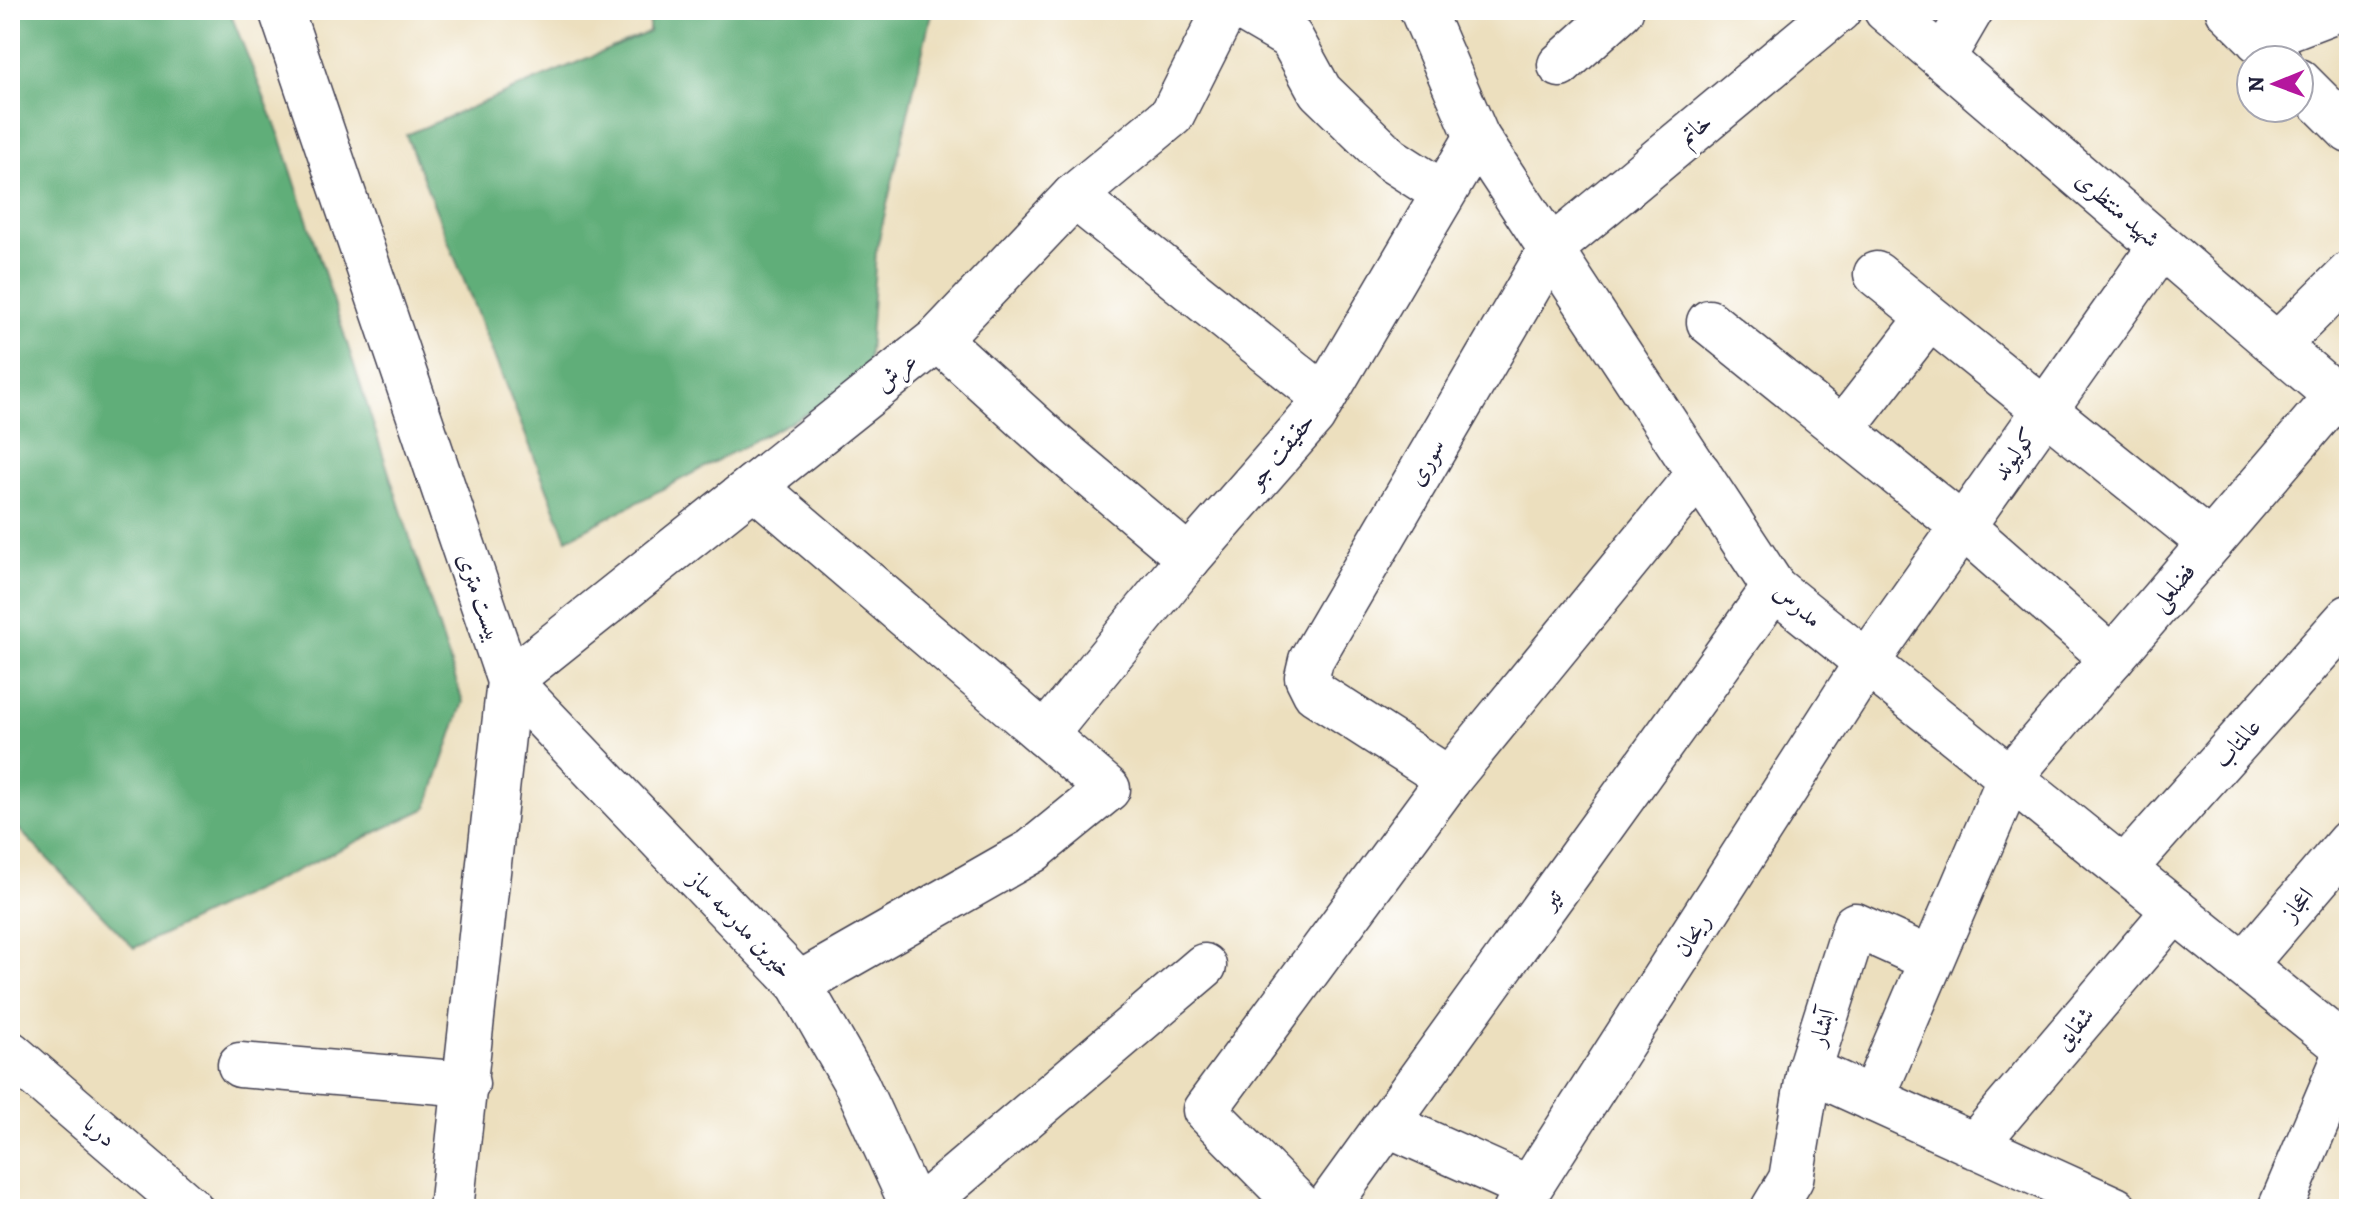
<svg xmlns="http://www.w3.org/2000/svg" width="2359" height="1219" font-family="Alegreya,Amiri,serif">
<rect width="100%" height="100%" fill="#fff"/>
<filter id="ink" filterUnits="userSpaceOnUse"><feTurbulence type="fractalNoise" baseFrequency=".0125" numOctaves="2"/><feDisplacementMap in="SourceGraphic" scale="16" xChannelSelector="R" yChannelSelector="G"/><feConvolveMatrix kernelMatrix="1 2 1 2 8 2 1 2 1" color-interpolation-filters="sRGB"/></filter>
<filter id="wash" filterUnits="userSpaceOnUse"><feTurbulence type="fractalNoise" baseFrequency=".006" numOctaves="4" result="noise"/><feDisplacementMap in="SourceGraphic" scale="32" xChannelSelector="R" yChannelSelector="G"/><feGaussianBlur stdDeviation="1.8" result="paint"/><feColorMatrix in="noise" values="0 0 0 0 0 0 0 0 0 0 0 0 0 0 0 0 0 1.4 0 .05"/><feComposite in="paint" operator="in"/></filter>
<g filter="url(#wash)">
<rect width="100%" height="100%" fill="#ecdfbe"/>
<g fill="#60ae79" stroke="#41685a" stroke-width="2">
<polygon points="10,10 229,10 281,139 463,702 427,808 134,948 10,820"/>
<polygon points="649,10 932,10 876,252 867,382 567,539 406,135 649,32"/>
</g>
</g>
<g filter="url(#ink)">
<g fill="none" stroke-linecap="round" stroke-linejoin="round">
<defs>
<g id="minor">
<polyline points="1243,10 1291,38 1320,91 1390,159 1443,193"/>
<polyline points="1422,10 1477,137 1774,588 2349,1050"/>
<polyline points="2228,10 2278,59"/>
<polyline points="2258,40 2336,10"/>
<polyline points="1560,65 1621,10"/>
<polyline points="2299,81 2349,131"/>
<polyline points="1074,196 1324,397"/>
<polyline points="1876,274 2210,543"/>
<polyline points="1709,322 1963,527 2112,658"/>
<polyline points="938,339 1056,446 1189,558"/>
<polyline points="2277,345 2349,274"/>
<polyline points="1842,430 1929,318"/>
<polyline points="754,486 1108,789 1032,851 799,984"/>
<polyline points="1045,735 1189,558 1313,416 1477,137"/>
<polyline points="1449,779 1315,693 1307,677 1311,660 1551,249 1839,10"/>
<polyline points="2124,869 2349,617"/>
<polyline points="2244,965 2349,842"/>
<polyline points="10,1053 191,1209"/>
<polyline points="240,1065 467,1084"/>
<polyline points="1809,1070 2115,1209"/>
<polyline points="1872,1099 2010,777 2336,396"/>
<polyline points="1389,1125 1529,1188"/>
<polyline points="1974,1146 2175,910"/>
<polyline points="914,1209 857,1085 799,984 509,681 938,339 1074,196 1172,115 1225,10"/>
<polyline points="918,1209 1204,966"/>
<polyline points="1303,1209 1205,1110 1449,779 1699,473"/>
<polyline points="1326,1209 1774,588"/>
<polyline points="1516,1209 1867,662 2161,246"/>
<polyline points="1773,1209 1791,1179 1809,1070 1855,925 1930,959"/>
<polyline points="2280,1209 2348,1049"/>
</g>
<g id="tertiary">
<polyline points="281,10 509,681 451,1209"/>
<polyline points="1886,10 2349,407"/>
<polyline points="1943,58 1971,10"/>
</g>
</defs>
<use href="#minor" stroke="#403e4f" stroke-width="47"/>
<use href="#tertiary" stroke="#403e4f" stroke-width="47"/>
<use href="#minor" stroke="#fff" stroke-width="44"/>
<use href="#tertiary" stroke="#fff" stroke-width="44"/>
</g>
</g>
<g text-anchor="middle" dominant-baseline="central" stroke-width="7" stroke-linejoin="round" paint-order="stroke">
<g font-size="24" fill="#22223b" stroke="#fff">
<text transform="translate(1695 129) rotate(-40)">خاتم</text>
<text transform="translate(2118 209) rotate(41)">شهید منتظری</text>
<text transform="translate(896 372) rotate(-39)">عرش</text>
<text transform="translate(1281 450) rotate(-50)">حقیقت جو</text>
<text transform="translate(2014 454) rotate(-55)">کولیوند</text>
<text transform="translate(1426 462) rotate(-60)">سوری</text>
<text transform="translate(2173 587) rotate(-50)">فضلعلی</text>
<text transform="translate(480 597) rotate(71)">بیست متری</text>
<text transform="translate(1798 605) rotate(41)">مدرس</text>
<text transform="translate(2237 743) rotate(-48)">عالمتاب</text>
<text transform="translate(1551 899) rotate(-54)">تیر</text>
<text transform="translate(2297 904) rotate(-50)">اعجاز</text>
<text transform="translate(741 924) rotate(46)">خیرین مدرسه ساز</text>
<text transform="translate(1692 935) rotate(-57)">ریحان</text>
<text transform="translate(1822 1027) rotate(-72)">آبشار</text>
<text transform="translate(2074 1028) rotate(-50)">شقایق</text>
<text transform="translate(100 1131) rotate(41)">دریا</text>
</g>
</g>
<rect width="2359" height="1219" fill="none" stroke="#fff" stroke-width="40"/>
<g transform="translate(2275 84) rotate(269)"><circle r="38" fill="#ffffff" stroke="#a7a7b1" stroke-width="2"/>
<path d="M0-6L14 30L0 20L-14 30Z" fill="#b5179e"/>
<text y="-12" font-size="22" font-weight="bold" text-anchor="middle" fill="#22223b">N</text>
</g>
</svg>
